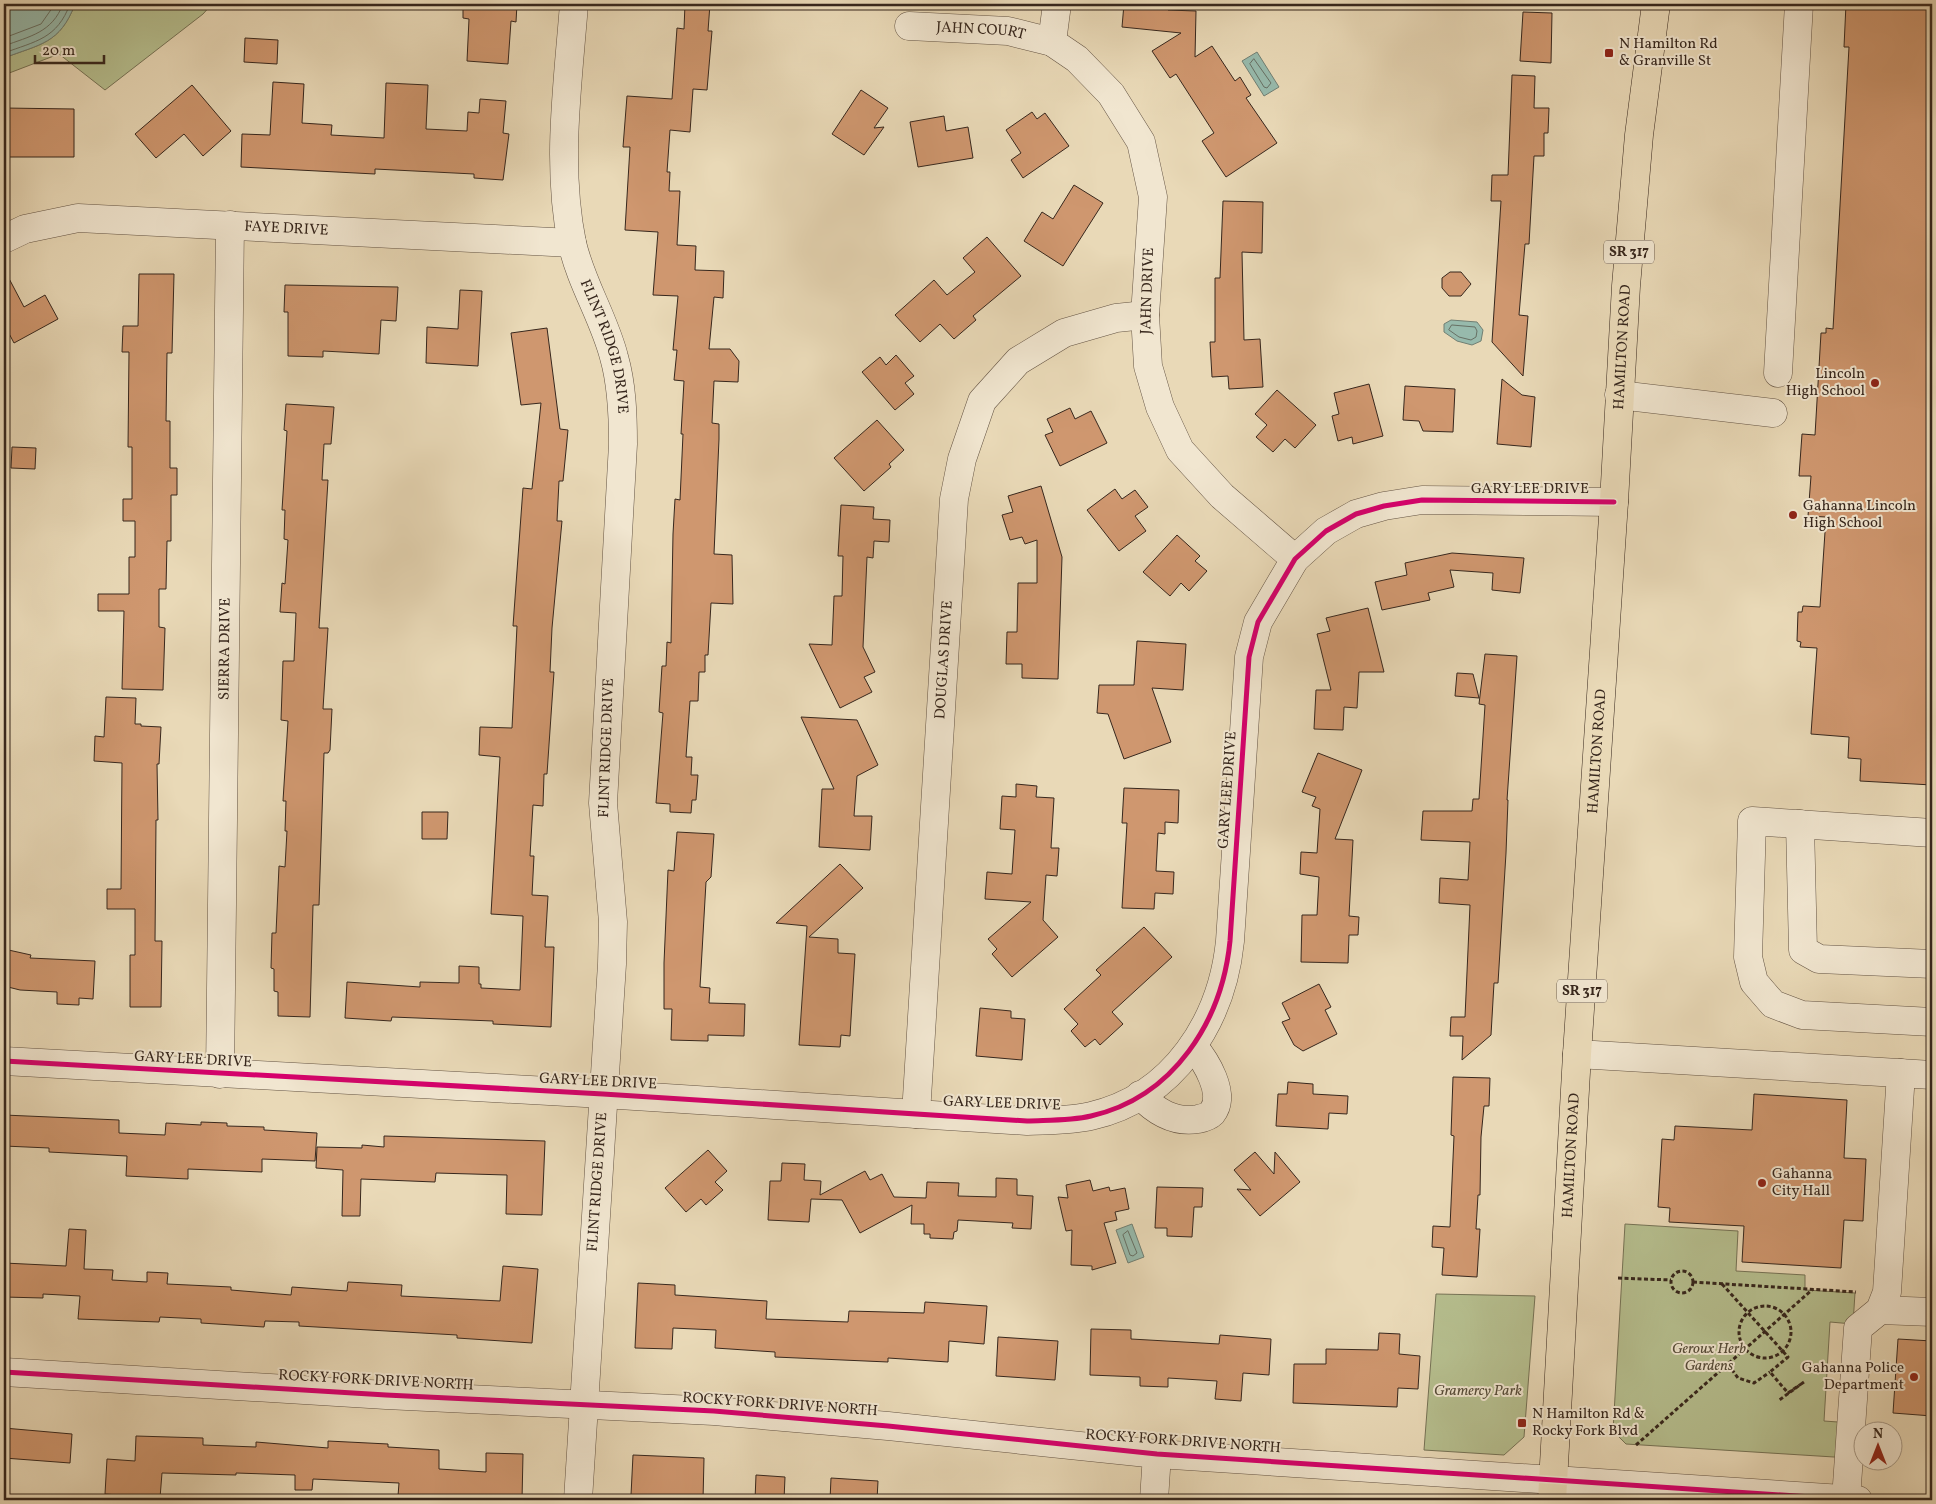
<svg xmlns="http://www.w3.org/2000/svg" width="1936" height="1504" font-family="Vollkorn,serif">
<rect width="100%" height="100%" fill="#e9d9b7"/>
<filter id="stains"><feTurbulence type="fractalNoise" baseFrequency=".004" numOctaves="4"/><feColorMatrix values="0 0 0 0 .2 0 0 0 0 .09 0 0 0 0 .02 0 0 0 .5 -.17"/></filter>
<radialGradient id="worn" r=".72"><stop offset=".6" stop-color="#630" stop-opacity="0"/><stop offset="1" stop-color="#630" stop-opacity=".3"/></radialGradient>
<g fill="#b6bf8f" stroke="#767356">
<path d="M75,4H212L203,14L105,90L59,54L4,75V58C40,44 60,44 75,4Z"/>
<polygon points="1625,1224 1738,1231 1736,1271 1805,1275 1805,1290 1855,1293 1853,1324 1830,1322 1824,1421 1852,1423 1850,1458 1626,1444 1613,1431"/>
<polygon points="1436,1294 1535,1296 1524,1437 1504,1455 1424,1450"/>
</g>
<g fill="#97baac" stroke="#717f73">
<path d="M4,4H75C60,44 40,44 4,58Z"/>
<polygon points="1257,52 1279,87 1264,96 1242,61"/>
<polygon points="1451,320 1477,322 1483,330 1481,341 1472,345 1457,341 1444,332 1444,324"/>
<polygon points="1132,1224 1144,1257 1128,1263 1116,1230"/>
</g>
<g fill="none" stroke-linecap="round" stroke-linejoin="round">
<g stroke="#677064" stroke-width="1">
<polyline points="4,38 41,24 55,4"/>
<path d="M4,46C30,36 52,33 63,4"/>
<path d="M4,53C36,41 57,39 70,4"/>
<polygon points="1254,59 1271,83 1267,88 1264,87 1250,64"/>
<polygon points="1452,325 1475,327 1477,331 1476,337 1471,340 1459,337 1449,330"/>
<polygon points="1128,1231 1137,1253 1133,1256 1130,1255 1123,1235"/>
</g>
</g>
<g fill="#cf976f" stroke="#37271d">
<polygon points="463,4 517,4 516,22 511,21 508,64 467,61 469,19 463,18"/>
<polygon points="685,4 710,4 708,31 712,31 707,90 693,89 690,132 670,130 667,172 670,172 669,191 680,191 677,245 696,246 695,270 724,271 723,298 714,297 709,349 730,349 739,361 738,382 714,381 712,423 719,424 719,439 714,554 732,555 733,604 711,603 708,655 705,655 705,672 699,672 698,701 690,701 686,757 692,757 691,775 698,775 696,800 692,800 691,813 670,812 670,804 656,803 663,713 659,712 662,666 666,666 667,642 671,643 673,534 675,499 680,500 683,434 681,434 684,381 674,380 677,350 673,350 678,296 653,295 658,232 625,230 630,147 623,147 627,96 672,99 677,28 684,29"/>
<polygon points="1124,4 1168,4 1168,10 1196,11 1195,57 1212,46 1235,81 1240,77 1251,95 1246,98 1277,143 1226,177 1202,141 1214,133 1176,74 1170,78 1152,51 1181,33 1122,27"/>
<polygon points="1846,4 1932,4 1932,785 1860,781 1861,759 1848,758 1849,737 1811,734 1817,648 1800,647 1801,642 1797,641 1798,612 1802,612 1803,606 1820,607 1826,517 1808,516 1811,476 1799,476 1802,434 1815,435 1821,333 1826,333 1826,328 1833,329 1849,47 1844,47"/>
<polygon points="1523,12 1552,13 1551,63 1520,61"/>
<polygon points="245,38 278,40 277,64 244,62"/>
<polygon points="1512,75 1535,76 1534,108 1549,108 1548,133 1544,133 1544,156 1534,156 1529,244 1525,244 1519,315 1528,316 1523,376 1492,342 1501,201 1491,201 1492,175 1508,175"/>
<polygon points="273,82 304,84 302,123 332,125 331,135 384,138 386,83 428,85 426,129 467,131 468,112 479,113 480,99 506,101 503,133 509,134 503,180 474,178 474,174 375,169 375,174 241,167 242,134 270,135"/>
<polygon points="192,85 231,131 203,156 184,134 156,158 135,134"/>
<polygon points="861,90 888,108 874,128 884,127 864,155 832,134"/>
<polygon points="4,108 74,109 74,157 4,157"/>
<polygon points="1032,112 1037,119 1045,113 1069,146 1023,178 1011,160 1021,153 1006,130"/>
<polygon points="944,116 946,131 968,127 973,158 918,167 910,122"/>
<polygon points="1074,185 1103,203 1063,266 1024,241 1042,212 1053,219"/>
<polygon points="1223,201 1263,202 1262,253 1242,252 1244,340 1260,339 1263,387 1229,389 1228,376 1212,377 1210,342 1215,342 1215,278 1220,278"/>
<polygon points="987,237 1021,276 973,316 976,320 954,339 940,324 920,342 895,315 934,280 947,295 975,272 963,258"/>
<polygon points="4,269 24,307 45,295 58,319 14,343 4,324"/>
<polygon points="1450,272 1461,272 1471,284 1461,296 1449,296 1442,288 1442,278"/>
<polygon points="139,274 174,274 172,353 167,353 166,421 170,421 170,468 177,468 177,495 171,495 171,541 167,541 166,589 159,589 159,627 165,628 163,690 122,689 124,611 98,611 98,594 129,594 129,557 135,557 135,521 123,521 123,499 132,499 132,447 128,447 129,352 122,352 123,326 138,326"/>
<polygon points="285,285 398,287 396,321 381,320 379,354 323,351 323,357 288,356 288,312 284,312"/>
<polygon points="460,290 482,291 478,366 426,363 427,327 458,329"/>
<polygon points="547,328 560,429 568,430 563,481 559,481 557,521 562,521 552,628 550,672 554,672 547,774 544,774 543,806 533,805 530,856 534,856 532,895 548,896 545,947 554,947 551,1027 493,1024 493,1021 392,1017 391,1021 345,1018 347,982 420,987 420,982 459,983 459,966 479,967 479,984 481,984 481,988 520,990 523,916 491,914 500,757 479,755 480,727 512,728 517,626 513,626 523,488 532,489 541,403 521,405 511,333"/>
<polygon points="896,355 914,376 905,383 914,394 895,410 862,372 880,357 886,365"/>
<polygon points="1502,379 1522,395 1535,397 1531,447 1497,444"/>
<polygon points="1369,384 1383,436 1353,444 1352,437 1338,441 1332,416 1339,414 1334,393"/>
<polygon points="1405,386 1455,389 1453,432 1423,431 1419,421 1403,420"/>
<polygon points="1277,390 1316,425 1295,448 1285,439 1273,452 1256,437 1267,425 1255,414"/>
<polygon points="286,404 334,407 331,444 324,444 322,480 328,480 319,628 328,628 323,709 332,709 330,750 328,753 324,753 319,905 313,905 310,1017 278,1016 278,992 274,991 274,969 271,968 272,933 276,933 279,866 285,867 287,831 285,831 286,801 283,801 288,721 281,720 283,661 294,661 296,613 280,612 282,583 285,584 288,540 284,539 285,510 282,510 287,431 284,430"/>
<polygon points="1070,408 1075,419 1091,411 1107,443 1060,466 1045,435 1053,432 1047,419"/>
<polygon points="877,420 904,450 889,464 891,467 864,491 834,458"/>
<polygon points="12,447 36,448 35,469 11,468"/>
<polygon points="1041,486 1062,557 1058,679 1022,678 1022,664 1006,664 1007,632 1017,632 1018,583 1037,583 1037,540 1025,544 1022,537 1010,540 1002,515 1013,512 1008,496"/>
<polygon points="1115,489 1122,499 1135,490 1148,507 1135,516 1146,531 1119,551 1087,510"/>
<polygon points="841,505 874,507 873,519 890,520 889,542 874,541 873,558 867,557 863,647 875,672 864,677 872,692 840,708 809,644 832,645 834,596 842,596 843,556 838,556"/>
<polygon points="1177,535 1200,556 1195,561 1207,571 1189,591 1181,583 1170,596 1143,572"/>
<polygon points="1452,553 1524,558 1520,593 1492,590 1493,573 1450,570 1454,587 1428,593 1430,600 1382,610 1375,582 1407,575 1405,563"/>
<polygon points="1368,608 1384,672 1359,672 1357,708 1344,707 1343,730 1314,729 1316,690 1331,690 1317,634 1330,631 1326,618"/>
<polygon points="1137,641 1186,644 1183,690 1152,688 1171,742 1124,759 1108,714 1097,713 1099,685 1134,685"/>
<polygon points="1485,654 1517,656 1507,800 1508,800 1506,853 1498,983 1494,983 1491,1035 1462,1060 1463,1036 1450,1036 1451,1017 1465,1017 1470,905 1439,903 1440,878 1468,880 1470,842 1421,840 1423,811 1472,811 1473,799 1479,799 1485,705 1479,704"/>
<polygon points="1457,673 1473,674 1479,698 1455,696"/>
<polygon points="106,697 136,698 135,724 141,724 141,726 161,727 159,764 157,764 158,820 156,820 155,941 162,941 161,1007 130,1007 130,955 135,955 135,909 107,909 107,889 121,889 122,763 94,761 95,736 104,737"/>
<polygon points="801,717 857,720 878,765 857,776 854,816 872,816 870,850 819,847 822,789 834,789"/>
<polygon points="1318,753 1362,770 1335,839 1353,840 1349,916 1359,917 1358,935 1349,935 1348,963 1301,962 1302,915 1317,915 1319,877 1300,874 1301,852 1317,853 1320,809 1312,806 1316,797 1302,792"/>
<polygon points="1016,784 1037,786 1036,797 1054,798 1051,848 1059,848 1057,876 1046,875 1043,920 1058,937 1012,977 992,954 997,949 988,939 1031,902 985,899 987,872 1012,874 1015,830 1000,829 1002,796 1016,797"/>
<polygon points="1124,788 1179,790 1178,823 1165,822 1165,834 1158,833 1156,871 1174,872 1173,894 1155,893 1154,909 1122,908 1127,823 1122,823"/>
<polygon points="422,812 448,812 447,839 422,839"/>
<polygon points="677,832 714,834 711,877 706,882 700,987 710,988 709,1003 745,1004 744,1036 708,1035 708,1041 671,1040 672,1009 664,1009 664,963 668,870 674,871"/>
<polygon points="840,864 863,888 809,937 838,939 838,953 855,954 850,1036 841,1035 840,1047 799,1045 807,926 776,923"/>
<polygon points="1144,927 1172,957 1112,1012 1123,1024 1100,1045 1095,1039 1085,1047 1071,1031 1078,1024 1064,1009 1101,975 1096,970"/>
<polygon points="4,949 31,955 30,958 95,961 93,999 79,998 79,1005 57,1004 57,992 20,990 4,986"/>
<polygon points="1319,984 1331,1007 1325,1010 1337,1034 1303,1051 1294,1045 1282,1022 1290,1019 1282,1003"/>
<polygon points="980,1008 1011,1011 1011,1018 1025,1019 1022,1060 976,1056"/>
<polygon points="1453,1077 1490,1078 1489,1106 1484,1106 1481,1137 1480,1195 1478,1195 1476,1229 1480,1229 1477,1277 1442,1275 1444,1248 1432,1247 1433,1226 1450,1227 1454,1136 1451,1135"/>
<polygon points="1288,1082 1313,1084 1313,1094 1348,1096 1347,1114 1329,1113 1328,1129 1276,1126 1278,1094 1287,1094"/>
<polygon points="1754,1094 1847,1100 1844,1158 1866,1159 1863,1221 1844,1220 1841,1268 1742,1262 1744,1226 1669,1222 1670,1208 1658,1207 1662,1139 1674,1140 1675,1126 1752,1130"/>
<polygon points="4,1115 119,1120 119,1133 165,1135 166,1123 201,1125 201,1122 227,1123 227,1126 264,1127 264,1130 317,1133 315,1161 262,1159 262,1172 188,1169 188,1179 126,1176 127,1156 49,1152 49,1148 4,1146"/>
<polygon points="384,1136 545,1141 542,1215 506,1214 507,1175 436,1173 435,1182 361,1179 360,1216 342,1216 343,1170 316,1168 317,1147 362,1148 362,1145 384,1147"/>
<polygon points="708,1150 727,1171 715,1182 723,1190 706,1205 701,1199 686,1212 665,1188"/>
<polygon points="1255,1152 1274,1174 1275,1152 1300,1182 1260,1216 1237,1189 1251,1190 1234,1170"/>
<polygon points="782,1163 805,1164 804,1180 821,1181 820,1195 865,1171 870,1180 882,1174 894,1197 926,1198 927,1182 959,1183 958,1196 996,1197 996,1178 1017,1179 1017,1195 1033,1196 1031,1229 1012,1228 1013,1223 958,1220 957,1231 954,1232 953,1239 930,1238 930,1234 924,1234 924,1224 911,1224 912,1205 860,1233 842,1200 811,1199 809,1222 768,1220 770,1181 781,1181"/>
<polygon points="1090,1180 1093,1191 1109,1187 1110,1191 1125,1188 1129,1209 1115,1212 1117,1220 1104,1223 1116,1263 1092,1270 1092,1266 1071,1265 1072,1230 1066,1231 1058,1197 1068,1198 1066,1185"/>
<polygon points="1157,1187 1203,1188 1202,1207 1194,1207 1192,1237 1167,1236 1167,1228 1155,1228"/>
<polygon points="69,1229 86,1230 84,1269 113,1270 112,1280 147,1282 147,1272 168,1273 167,1284 231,1287 231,1290 291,1295 292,1287 347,1291 348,1282 402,1285 401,1296 500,1301 503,1266 538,1269 532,1343 457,1338 457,1335 299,1326 299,1322 265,1321 264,1327 201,1323 201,1319 160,1317 159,1322 78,1319 80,1296 43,1294 43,1298 4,1297 4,1263 66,1266"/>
<polygon points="638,1283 675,1285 675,1295 767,1301 766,1319 848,1322 849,1311 924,1313 925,1302 987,1306 984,1344 949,1341 948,1362 888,1358 888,1362 775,1357 775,1352 715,1348 716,1330 673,1328 672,1349 635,1348"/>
<polygon points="1091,1329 1131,1330 1131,1339 1219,1344 1220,1335 1271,1339 1269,1375 1243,1373 1241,1401 1215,1399 1217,1381 1168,1378 1168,1387 1140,1386 1140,1377 1090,1375"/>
<polygon points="1379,1333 1400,1334 1399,1354 1420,1356 1418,1389 1398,1388 1397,1407 1293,1403 1294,1364 1326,1364 1326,1349 1378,1350"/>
<polygon points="998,1337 1058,1341 1055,1380 996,1376"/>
<polygon points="1898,1339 1932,1341 1932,1416 1893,1413"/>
<polygon points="4,1428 72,1434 70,1463 4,1458"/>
<polygon points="136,1436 203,1438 203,1445 256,1447 256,1442 328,1448 328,1441 388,1444 388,1447 439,1450 439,1469 486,1472 486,1453 523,1454 522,1500 430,1500 431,1498 398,1496 399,1483 313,1479 312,1490 295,1490 295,1475 236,1473 236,1475 162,1473 160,1498 105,1494 107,1459 135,1461"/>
<polygon points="633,1455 704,1458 703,1500 668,1500 668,1496 631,1495"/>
<polygon points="756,1475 785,1477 784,1500 755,1500"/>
<polygon points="831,1478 878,1481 877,1500 830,1500"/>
</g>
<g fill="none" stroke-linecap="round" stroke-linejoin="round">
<defs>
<g id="minor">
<path id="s1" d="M574,4C568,83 556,164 572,243C581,283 604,318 614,357C622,385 623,415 623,444L603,803L613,922L612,964L578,1500"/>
<path id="s2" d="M909,26L1008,31L1052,42L1077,59L1111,94L1141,142L1153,197L1145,315L1148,366L1160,407L1180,450L1222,496L1295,559"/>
<polyline points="1052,42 1057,4"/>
<path id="s3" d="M4,239L25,229L78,218L572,243"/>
<polyline points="1778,373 1799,4"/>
<polyline points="1619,395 1773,413"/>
<polyline points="1800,824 1803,950 1819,959 1932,964"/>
<polyline points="1932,833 1752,821 1748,957 1754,982 1773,1004 1802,1015 1932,1022"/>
<polyline points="1577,1054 1932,1075"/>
<path d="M4,1061L603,1094L1027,1121C1048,1120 1070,1121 1091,1116C1174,1097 1222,1021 1230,941L1249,657L1258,622L1295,559L1326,531L1356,514L1384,506L1422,500L1614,502"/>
<path id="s4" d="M220,1074L230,225"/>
<path d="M1140,1095C1156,1112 1174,1123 1198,1119C1203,1118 1208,1117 1212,1113C1227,1094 1205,1060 1193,1046"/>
<path id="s5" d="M916,1114L954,499L962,459L982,401L1018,361L1064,333L1116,318L1145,315"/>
<polyline points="1880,1310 1932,1312"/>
<polyline points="4,1372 386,1395 714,1411 888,1426 1157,1454 1858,1500"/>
<polyline points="1846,1499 1858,1328 1880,1310 1887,1292 1901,1073"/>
<polyline points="1154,1500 1157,1454"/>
</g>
<g id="major">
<path id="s6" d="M1552,1500L1577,1054L1614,502L1626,286L1639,135L1656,4"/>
</g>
</defs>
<use href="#minor" stroke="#645444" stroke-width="29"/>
<use href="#major" stroke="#37271d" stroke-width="29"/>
<g stroke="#37271d" stroke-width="3" stroke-dasharray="4 2.5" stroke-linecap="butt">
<circle cx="1682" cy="1282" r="11"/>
<polyline points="1618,1278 1671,1280"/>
<polyline points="1693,1282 1856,1292"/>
<polyline points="1722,1284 1788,1357 1770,1372 1788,1393 1804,1382 1778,1401"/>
<circle cx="1765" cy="1332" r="26"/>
<polyline points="1728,1364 1738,1378 1754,1383 1770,1372"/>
<polyline points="1636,1445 1813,1289"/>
</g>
<use href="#minor" stroke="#f1e6d0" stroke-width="28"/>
<use href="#major" stroke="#e9d9b7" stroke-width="28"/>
<defs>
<g id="cycleway">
<path d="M4,1061L603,1094L1027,1121C1048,1120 1070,1121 1091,1116C1174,1097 1222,1021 1230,941L1249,657L1258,622L1295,559L1326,531L1356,514L1384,506L1422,500L1614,502"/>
<polyline points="4,1372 386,1395 714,1411 888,1426 1157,1454 1858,1500"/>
</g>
</defs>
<use href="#cycleway" stroke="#f1e6d0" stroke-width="8"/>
<use href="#cycleway" stroke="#d6006c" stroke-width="5"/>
</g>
<g fill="#8f2418" stroke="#f1e6d0" stroke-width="2">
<rect x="1604" y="48" width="10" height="10" rx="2.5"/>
<circle cx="1875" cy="383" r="5"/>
<circle cx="1793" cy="515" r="5"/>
<circle cx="1762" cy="1183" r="5"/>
<circle cx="1914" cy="1377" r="5"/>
<rect x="1517" y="1418" width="10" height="10" rx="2.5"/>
</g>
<g text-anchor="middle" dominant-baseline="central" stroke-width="4" stroke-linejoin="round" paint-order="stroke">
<g fill="#f1e6d0" stroke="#6f6053" stroke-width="1">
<rect x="1604" y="240.5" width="50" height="23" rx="4"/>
<rect x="1557" y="979.5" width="50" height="23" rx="4"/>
</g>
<g font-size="14" font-weight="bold" fill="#37271d">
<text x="1629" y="252">SR 317</text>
<text x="1582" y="991">SR 317</text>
</g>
<g font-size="15" fill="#37271d" stroke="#f1e6d0">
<text stroke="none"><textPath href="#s2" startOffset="72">JAHN COURT</textPath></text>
<text stroke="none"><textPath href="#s3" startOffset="286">FAYE DRIVE</textPath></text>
<text transform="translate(1148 291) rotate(-88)">JAHN DRIVE</text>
<text stroke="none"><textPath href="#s1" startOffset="349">FLINT RIDGE DRIVE</textPath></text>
<text stroke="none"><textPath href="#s6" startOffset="1155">HAMILTON ROAD</textPath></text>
<text x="1530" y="489">GARY LEE DRIVE</text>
<text stroke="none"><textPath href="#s4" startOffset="425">SIERRA DRIVE</textPath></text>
<text stroke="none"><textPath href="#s5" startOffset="455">DOUGLAS DRIVE</textPath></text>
<text transform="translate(607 748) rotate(-88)">FLINT RIDGE DRIVE</text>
<text stroke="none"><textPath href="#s6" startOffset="750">HAMILTON ROAD</textPath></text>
<text transform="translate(1228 790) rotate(-86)">GARY LEE DRIVE</text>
<text transform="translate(193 1060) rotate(3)">GARY LEE DRIVE</text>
<text transform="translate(598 1082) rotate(3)">GARY LEE DRIVE</text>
<text transform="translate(1002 1104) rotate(2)">GARY LEE DRIVE</text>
<text stroke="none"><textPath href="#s6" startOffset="345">HAMILTON ROAD</textPath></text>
<text transform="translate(598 1182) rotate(-86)">FLINT RIDGE DRIVE</text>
<text transform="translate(376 1381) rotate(3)">ROCKY FORK DRIVE NORTH</text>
<text transform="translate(780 1405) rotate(4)">ROCKY FORK DRIVE NORTH</text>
<text transform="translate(1183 1442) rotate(4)">ROCKY FORK DRIVE NORTH</text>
</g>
<g font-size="15" fill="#37271d" stroke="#f1e6d0" text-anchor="start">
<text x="1619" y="44">N Hamilton Rd<tspan x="1619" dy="17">&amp; Granville St</tspan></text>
<text x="1865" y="374" text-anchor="end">Lincoln<tspan x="1865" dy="17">High School</tspan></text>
<text x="1803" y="506">Gahanna Lincoln<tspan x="1803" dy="17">High School</tspan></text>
<text x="1772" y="1174">Gahanna<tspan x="1772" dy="17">City Hall</tspan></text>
<text x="1904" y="1368" text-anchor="end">Gahanna Police<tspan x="1904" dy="17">Department</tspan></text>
<text x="1532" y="1414">N Hamilton Rd &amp;<tspan x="1532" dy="17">Rocky Fork Blvd</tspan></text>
</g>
<g font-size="15" font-style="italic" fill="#574d3a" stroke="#f1e6d0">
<text x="1709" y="1349">Geroux Herb<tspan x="1709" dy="17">Gardens</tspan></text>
<text x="1478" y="1391">Gramercy Park</text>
</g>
</g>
<rect width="1936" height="1504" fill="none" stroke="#e9d9b7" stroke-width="20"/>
<rect x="5" y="5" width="1926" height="1494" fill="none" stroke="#37271d" stroke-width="2.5"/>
<rect x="10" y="10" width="1916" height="1484" fill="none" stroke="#37271d"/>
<g transform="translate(1878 1446)"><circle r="24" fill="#f1e6d0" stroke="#a79a88"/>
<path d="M0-4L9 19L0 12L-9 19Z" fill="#8f2418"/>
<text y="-8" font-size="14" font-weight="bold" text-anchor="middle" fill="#37271d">N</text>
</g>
<path d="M35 55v8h69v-8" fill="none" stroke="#37271d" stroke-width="2.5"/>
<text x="42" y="55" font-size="15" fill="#37271d" stroke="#f1e6d0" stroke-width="4" paint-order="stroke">20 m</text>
<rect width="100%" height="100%" filter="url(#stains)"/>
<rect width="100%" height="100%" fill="url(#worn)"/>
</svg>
